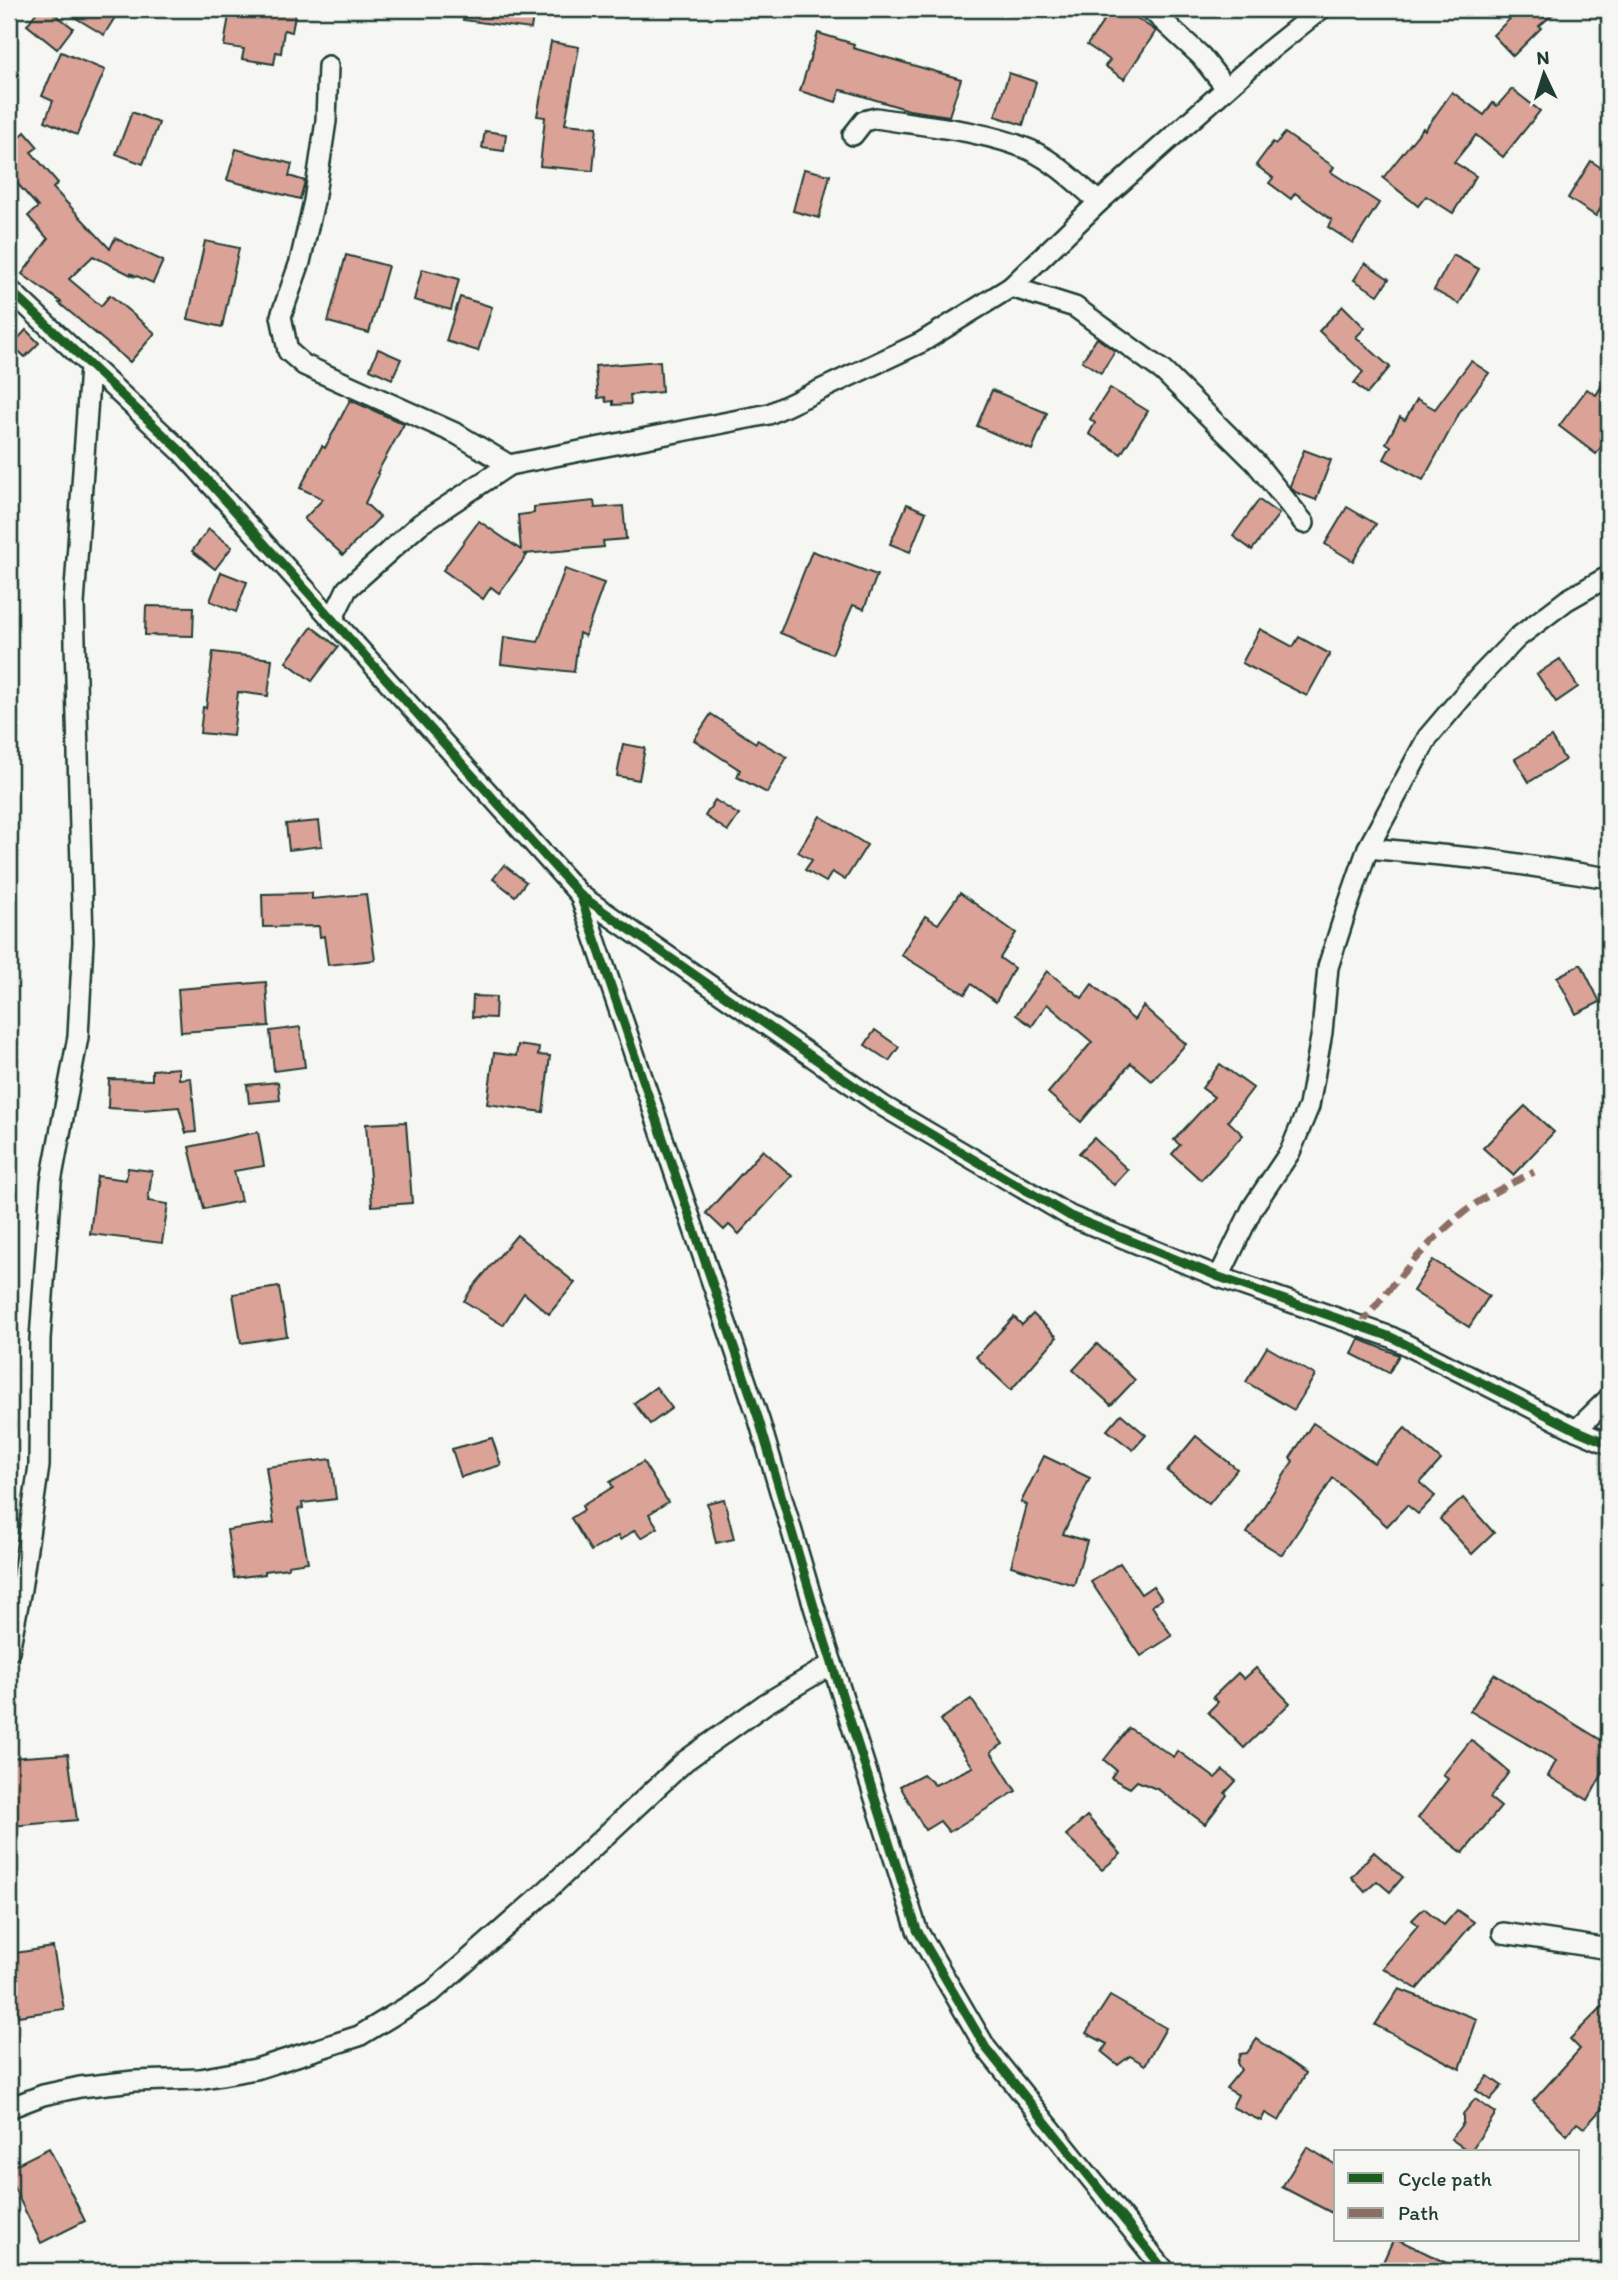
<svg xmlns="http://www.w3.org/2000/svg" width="1618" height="2280" font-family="Itim,sans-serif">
<rect width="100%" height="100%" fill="#f6f6f2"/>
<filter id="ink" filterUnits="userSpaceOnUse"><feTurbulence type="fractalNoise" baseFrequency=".0143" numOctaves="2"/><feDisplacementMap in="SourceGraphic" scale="14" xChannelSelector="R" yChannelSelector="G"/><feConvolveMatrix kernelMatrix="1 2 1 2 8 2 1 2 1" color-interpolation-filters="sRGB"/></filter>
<g filter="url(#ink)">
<g fill="#dba297" stroke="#1f3d34" stroke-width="2">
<polygon points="39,9 48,9 73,28 57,49 27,25"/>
<polygon points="61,9 120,9 104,35"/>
<polygon points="230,9 296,10 292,32 284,30 281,53 276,52 274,64 242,59 244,49 224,46"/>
<polygon points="464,9 534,9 531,29 463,20"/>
<polygon points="1112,9 1123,9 1156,31 1124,79 1105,66 1110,60 1087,45"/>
<polygon points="1520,9 1560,9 1539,26 1541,28 1513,56 1493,35"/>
<polygon points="818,33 854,44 853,48 961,79 949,116 909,110 846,91 840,90 836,102 800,91"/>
<polygon points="551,42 579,47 565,124 597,127 593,171 540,166 545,117 537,116"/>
<polygon points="61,52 105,70 77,135 45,121 53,101 42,96"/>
<polygon points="1009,73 1036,82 1023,125 995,116"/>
<polygon points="1512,89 1540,111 1503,157 1476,135 1454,162 1476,176 1453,213 1426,196 1418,206 1383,178 1423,128 1425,130 1452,92 1484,115 1493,103 1497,106"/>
<polygon points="132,112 159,123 143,164 116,154"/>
<polygon points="485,131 506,134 504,151 482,148"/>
<polygon points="25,132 38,147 31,152 58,183 53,188 110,249 115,238 163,261 153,283 132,274 133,276 93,256 69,279 101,306 110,295 155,333 130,362 59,303 61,302 22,274 48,239 28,216 38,207 9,174 9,147"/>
<polygon points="1285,133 1334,167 1331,172 1379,203 1353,243 1328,227 1332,220 1295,193 1291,199 1269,183 1273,178 1256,165 1273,142 1276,144"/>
<polygon points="236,149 292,164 289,176 305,181 300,199 227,180"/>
<polygon points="1591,161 1609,173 1609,195 1596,216 1568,198"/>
<polygon points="804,169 830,175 819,218 793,211"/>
<polygon points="205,241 239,248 222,327 188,319"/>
<polygon points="346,255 388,266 369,333 328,322"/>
<polygon points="1453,255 1479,269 1459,304 1434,290"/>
<polygon points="1365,263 1389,279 1378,295 1354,280"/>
<polygon points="422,269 459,279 451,310 414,300"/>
<polygon points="460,297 492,307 478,351 446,341"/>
<polygon points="1343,306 1365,328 1356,337 1390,367 1367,394 1354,383 1363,372 1319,331"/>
<polygon points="26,330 39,343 25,357 12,345"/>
<polygon points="1097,338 1115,351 1101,373 1082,361"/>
<polygon points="378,349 401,359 392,379 370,369"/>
<polygon points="660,361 662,392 630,395 631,404 613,405 613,401 606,402 605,397 598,398 595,366"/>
<polygon points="1471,361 1489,373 1461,410 1423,480 1384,459 1391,446 1386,443 1400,417 1405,420 1417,399 1435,409"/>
<polygon points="1609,374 1609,436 1596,454 1559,426 1587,389 1596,395"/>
<polygon points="1110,388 1148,411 1121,454 1089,434 1095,423 1090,419"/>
<polygon points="992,390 1047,413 1032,450 977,426"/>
<polygon points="350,400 404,424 377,473 379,474 365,503 380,517 343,555 304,519 323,499 300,488 322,446 325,448"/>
<polygon points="1304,450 1331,460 1316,500 1295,492 1290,486"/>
<polygon points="1259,500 1279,514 1252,550 1233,536"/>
<polygon points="594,501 595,508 623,506 626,539 603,541 604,547 524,554 527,555 499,593 491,587 483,599 443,570 479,521 521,550 518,515 534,513 534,507"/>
<polygon points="907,504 926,512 910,552 890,544"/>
<polygon points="1347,507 1376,524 1353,561 1325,544"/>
<polygon points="209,529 232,547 215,569 192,551"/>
<polygon points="812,551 877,575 864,609 853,605 832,654 780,633"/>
<polygon points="565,569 604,583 585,636 579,633 574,672 501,664 504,637 538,642"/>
<polygon points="221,572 247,582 236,612 210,601"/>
<polygon points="146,606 194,607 193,636 145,635"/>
<polygon points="312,627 338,647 312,681 286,662"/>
<polygon points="1260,629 1293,647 1299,637 1330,654 1307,696 1242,663"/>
<polygon points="213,652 272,659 268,696 238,692 233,736 200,733 203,707 206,708"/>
<polygon points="1560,659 1578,687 1556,702 1537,674"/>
<polygon points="711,714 756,743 757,740 787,757 767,793 737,777 740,770 694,740"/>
<polygon points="1551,737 1565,760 1529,782 1515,759"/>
<polygon points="623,744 645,748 639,780 617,776"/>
<polygon points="715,800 739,815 728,831 705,816"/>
<polygon points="820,816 867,845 845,880 832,872 826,882 805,870 812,860 798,852"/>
<polygon points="319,821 322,846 289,850 286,824"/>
<polygon points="504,865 526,882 515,896 493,879"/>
<polygon points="312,893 312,899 366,894 375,960 328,965 324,936 320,937 319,926 263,927 262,894"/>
<polygon points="960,893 1016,933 1000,958 1014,968 996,1002 971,984 965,994 901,955 925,916 938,924"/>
<polygon points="1581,964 1600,1002 1576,1014 1557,977"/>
<polygon points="1047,971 1082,998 1092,984 1134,1020 1143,1006 1186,1044 1152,1081 1131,1063 1081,1122 1048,1093 1092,1042 1047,1004 1032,1026 1016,1015"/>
<polygon points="266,982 269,1026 181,1032 178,989"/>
<polygon points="473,996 496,997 495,1018 472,1017"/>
<polygon points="300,1027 305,1067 274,1071 270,1031"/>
<polygon points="875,1030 899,1047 889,1061 865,1045"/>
<polygon points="518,1045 539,1048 538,1055 550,1056 543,1112 487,1104 494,1053 516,1056"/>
<polygon points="1220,1064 1253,1088 1228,1121 1243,1135 1201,1180 1172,1154 1180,1145 1174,1140 1214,1097 1202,1088"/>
<polygon points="179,1068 179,1079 191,1078 196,1132 186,1133 179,1107 142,1110 108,1108 109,1079 152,1080 152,1070"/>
<polygon points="278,1082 280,1100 249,1103 247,1085"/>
<polygon points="1525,1106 1554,1132 1513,1175 1483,1148"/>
<polygon points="406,1122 412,1203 372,1206 366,1124"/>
<polygon points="258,1132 264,1166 234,1171 241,1201 204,1209 189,1147"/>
<polygon points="1094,1138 1128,1170 1114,1185 1079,1153"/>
<polygon points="763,1150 792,1176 739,1234 729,1225 724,1230 706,1213"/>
<polygon points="128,1168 152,1171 148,1201 168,1204 162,1243 90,1234 97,1176 126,1180"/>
<polygon points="517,1235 575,1283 549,1314 524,1293 503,1325 464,1301 472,1288"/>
<polygon points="1433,1260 1489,1296 1469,1327 1413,1291"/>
<polygon points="279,1287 287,1336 241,1343 233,1294"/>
<polygon points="1033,1314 1057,1337 1011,1390 976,1357 1014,1317 1022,1325"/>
<polygon points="1359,1339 1399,1355 1389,1373 1352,1354"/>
<polygon points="1097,1344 1135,1380 1111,1405 1073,1370"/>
<polygon points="1267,1347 1315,1375 1294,1410 1246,1382"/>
<polygon points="656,1387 672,1408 650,1424 634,1403"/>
<polygon points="1121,1414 1146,1435 1133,1450 1107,1430"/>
<polygon points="1313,1423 1374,1463 1405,1428 1441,1460 1420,1483 1435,1496 1418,1514 1407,1505 1387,1526 1333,1478 1282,1555 1247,1533 1293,1461 1290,1458"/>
<polygon points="1196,1436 1237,1469 1209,1504 1167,1471"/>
<polygon points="492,1438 501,1465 461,1477 452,1449"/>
<polygon points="1044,1456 1090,1478 1063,1534 1087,1541 1074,1585 1011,1566 1027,1505 1021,1502"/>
<polygon points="331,1459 336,1499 302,1503 303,1508 298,1509 308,1562 288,1565 288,1568 265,1571 265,1574 234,1578 227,1530 274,1523 266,1467"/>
<polygon points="643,1462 668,1502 649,1514 658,1528 641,1538 635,1530 620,1540 618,1536 591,1551 571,1518 584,1510 582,1506 613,1487 610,1482"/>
<polygon points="1463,1498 1494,1533 1472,1554 1440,1519"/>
<polygon points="724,1499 734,1539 716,1543 707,1503"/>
<polygon points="1120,1563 1141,1594 1153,1586 1162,1599 1152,1606 1172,1636 1141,1656 1091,1582"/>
<polygon points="1256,1668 1290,1703 1244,1748 1208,1712 1218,1702 1213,1697 1238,1673 1244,1679"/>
<polygon points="1494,1674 1609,1745 1609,1762 1588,1800 1548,1776 1556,1761 1470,1711"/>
<polygon points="971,1699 1003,1744 991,1752 1016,1791 949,1832 940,1821 925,1830 900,1786 923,1774 935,1785 973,1767 940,1720"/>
<polygon points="1129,1728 1174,1757 1178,1751 1215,1778 1223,1770 1236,1781 1225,1793 1227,1795 1205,1824 1159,1790 1137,1781 1130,1788 1111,1778 1116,1770 1104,1760"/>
<polygon points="1471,1740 1509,1772 1490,1798 1501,1807 1463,1853 1418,1818 1448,1779 1443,1775"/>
<polygon points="68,1754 77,1820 12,1826 9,1758"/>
<polygon points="1087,1816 1121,1854 1102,1870 1066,1835"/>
<polygon points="1374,1852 1403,1877 1390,1892 1377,1881 1365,1892 1351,1877"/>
<polygon points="1424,1908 1444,1925 1457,1910 1474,1922 1417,1989 1383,1968 1418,1925 1412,1920"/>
<polygon points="53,1947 64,2009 18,2016 9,1954"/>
<polygon points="1399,1989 1477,2019 1460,2069 1375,2025"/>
<polygon points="1110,1996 1166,2028 1145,2065 1130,2056 1118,2065 1102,2052 1107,2044 1086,2033"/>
<polygon points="1609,2000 1609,2101 1584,2128 1577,2123 1567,2135 1533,2101 1580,2049 1570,2039"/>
<polygon points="1257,2039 1306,2073 1279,2121 1265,2113 1261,2121 1232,2107 1238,2095 1226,2088 1241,2070 1237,2063 1240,2054 1247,2053"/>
<polygon points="1488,2076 1502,2086 1490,2100 1476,2090"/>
<polygon points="1475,2099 1496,2113 1470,2152 1451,2139 1463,2123 1463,2114"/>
<polygon points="1307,2147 1336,2165 1336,2215 1282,2187"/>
<polygon points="49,2148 85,2221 41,2243 9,2178 9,2168"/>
<polygon points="1393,2240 1399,2240 1463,2271 1379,2271"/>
</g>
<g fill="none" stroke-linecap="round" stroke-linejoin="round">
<defs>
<g id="minor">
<polyline points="1150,9 1201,56 1226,88"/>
<polyline points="328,66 326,121 314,201 300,262 281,316 288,351 304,365 457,434 509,465"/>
<path d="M853,135L864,121L876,118C925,126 984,130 1030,150C1056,162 1078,184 1099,202"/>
<polyline points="1011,287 1075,307 1163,371 1256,463 1304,523"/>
<polyline points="9,289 182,452 580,895 883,1106 1070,1216 1219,1277 1391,1337 1576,1430 1609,1444"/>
<polyline points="332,620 347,589 420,524 509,465 769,414 922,342 1011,287 1099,202 1266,53 1321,9"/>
<polyline points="1368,848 1492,860 1609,878"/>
<polyline points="580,895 759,1420 815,1610 917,1930 986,2048 1165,2271"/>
<polyline points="1219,1277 1253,1207 1290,1152 1309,1106 1322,1032 1328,967 1345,914 1368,848 1428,737 1480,676 1517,638 1567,600 1609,576"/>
<polyline points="1576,1430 1609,1398"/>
<polyline points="9,1651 21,1589 39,1466 40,1339 51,1182 78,1037 83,941 74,604 90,367"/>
<polyline points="1503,1933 1609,1949"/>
<polyline points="9,2108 43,2095 80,2087 134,2081 199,2079 256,2069 359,2036 433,1991 543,1894 685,1761 765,1704 832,1664"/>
</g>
</defs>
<use href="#minor" stroke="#1f3d34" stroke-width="24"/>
<use href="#minor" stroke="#f6f6f2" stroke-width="19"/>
<path stroke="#8d6e63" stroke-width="7" stroke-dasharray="14 7" stroke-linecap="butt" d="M1360,1326C1391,1286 1424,1245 1463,1213C1484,1196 1510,1184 1534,1172"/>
<defs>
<g id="cycleway">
<polyline points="9,289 182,452 580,895 883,1106 1070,1216 1219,1277 1391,1337 1576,1430 1609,1444"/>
<polyline points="580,895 759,1420 815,1610 917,1930 986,2048 1165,2271"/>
</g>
</defs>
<use href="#cycleway" stroke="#f6f6f2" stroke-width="13"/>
<use href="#cycleway" stroke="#1b5e20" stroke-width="9"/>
</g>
</g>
<rect width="1618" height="2280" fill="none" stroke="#f6f6f2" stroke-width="35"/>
<rect x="18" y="18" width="1583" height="2245" fill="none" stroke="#1f3d34" stroke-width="2.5" filter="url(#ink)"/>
<rect x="1334" y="2150" width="245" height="91" fill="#f6f6f2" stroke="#a0aca6" stroke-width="2"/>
<rect x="1348" y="2173" width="35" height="10" fill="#1b5e20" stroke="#a0aca6" stroke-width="2"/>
<text x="1398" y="2186" font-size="21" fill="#1f3d34">Cycle path</text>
<rect x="1348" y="2208" width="35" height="10" fill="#8d6e63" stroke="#a0aca6" stroke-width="2"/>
<text x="1398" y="2220" font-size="21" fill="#1f3d34">Path</text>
<g transform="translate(1544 74) rotate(356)" stroke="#f6f6f2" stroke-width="5" paint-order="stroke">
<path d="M0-5L12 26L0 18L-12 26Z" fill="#1f3d34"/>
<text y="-10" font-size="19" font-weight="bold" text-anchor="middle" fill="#1f3d34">N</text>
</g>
</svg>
